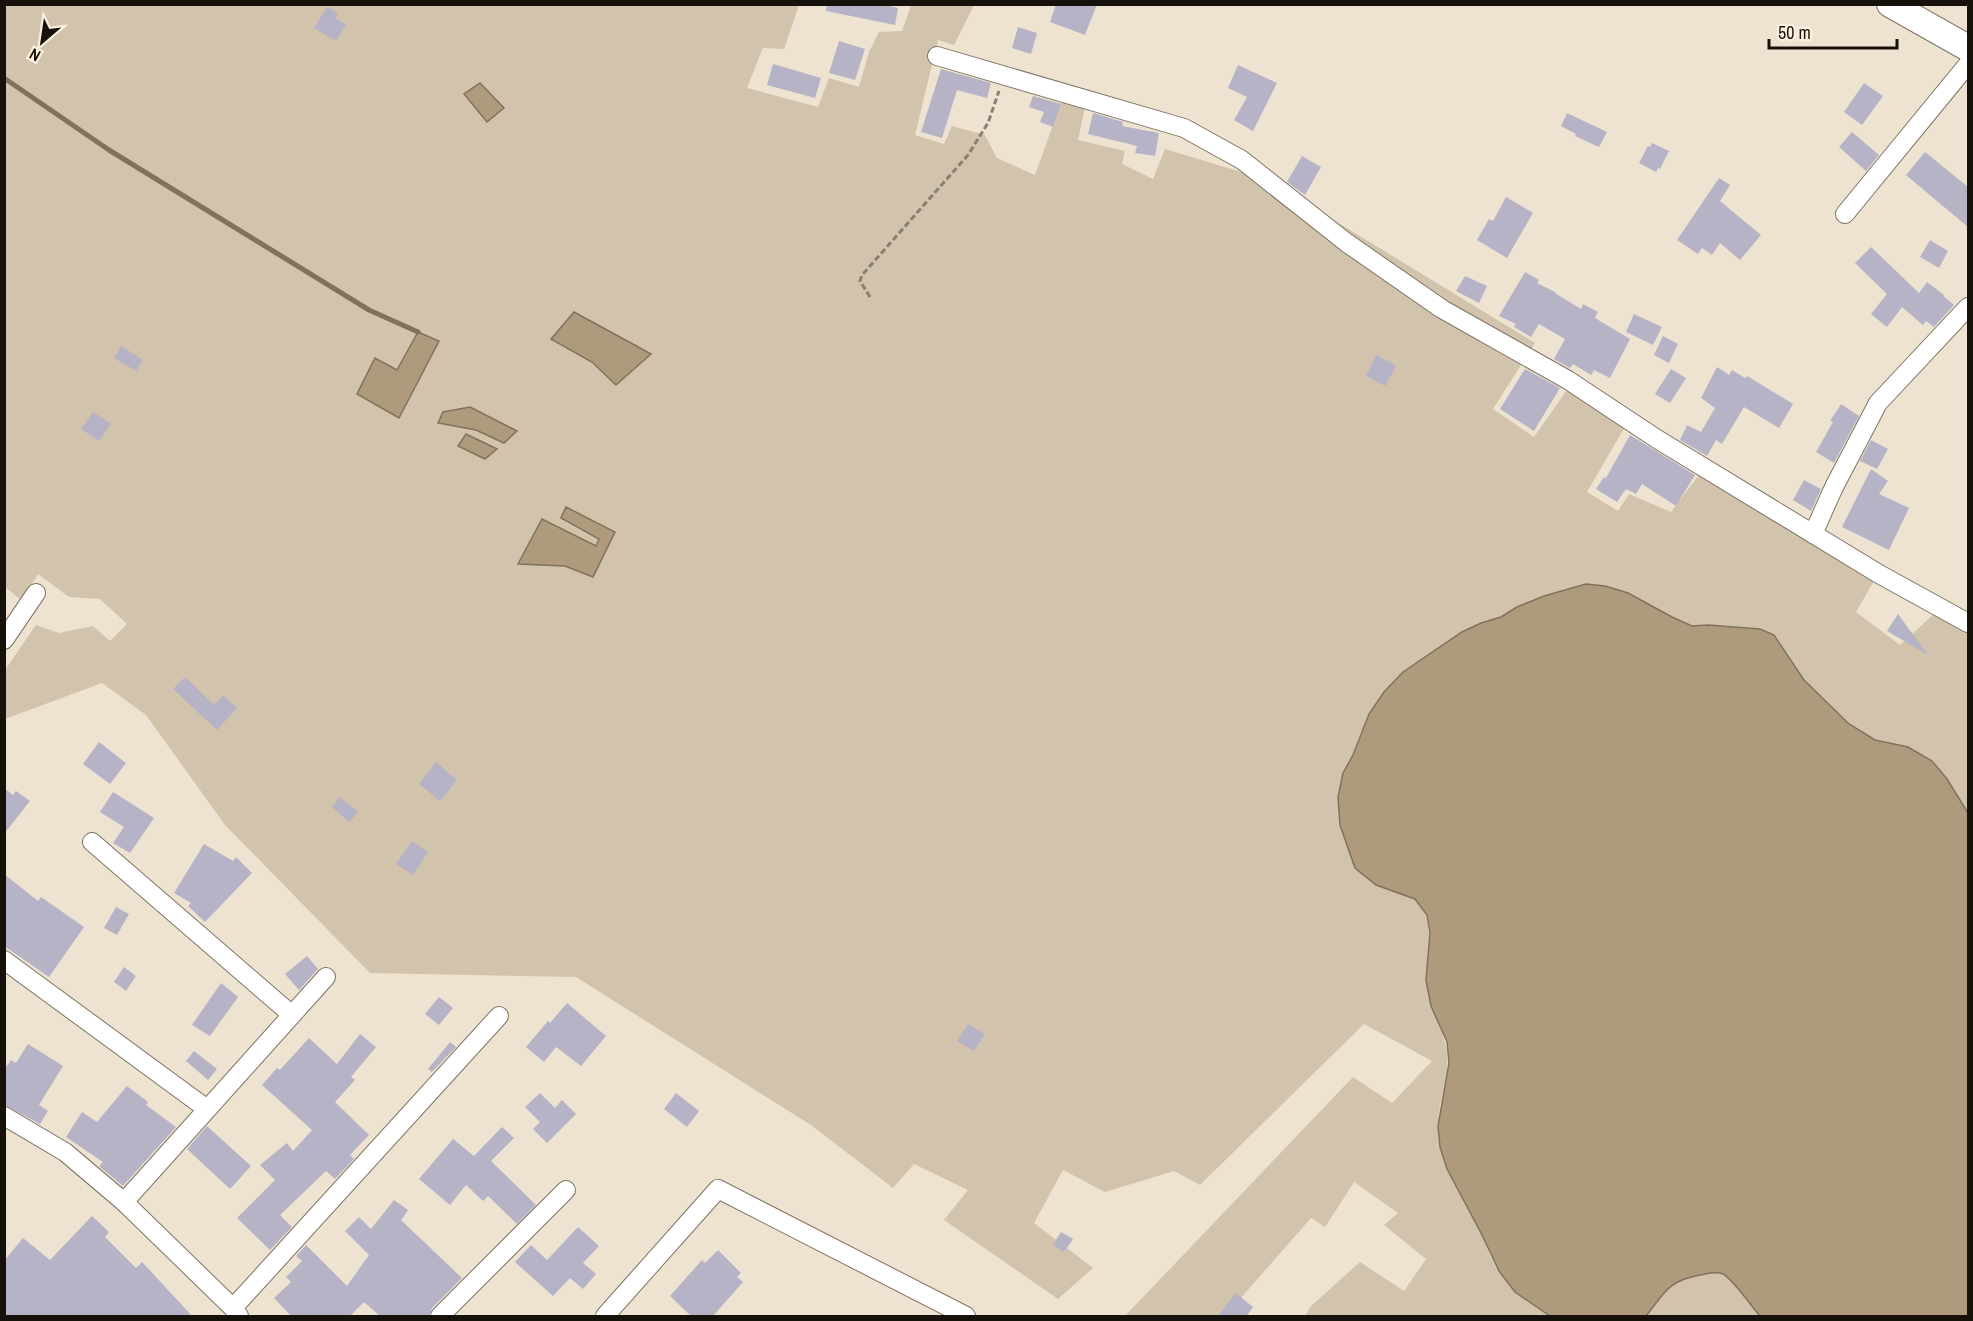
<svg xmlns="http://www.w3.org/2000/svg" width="1973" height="1321" font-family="'Archivo Narrow',sans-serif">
<rect width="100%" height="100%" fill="#eee3d0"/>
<g fill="#d1c3ac" fill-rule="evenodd">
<path d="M5,5H799L784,49L763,48L747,88L818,107L829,78L859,87L869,52L879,32L902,31L911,5H974L954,45L938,40L915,135L944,144L952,126L985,135L997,158L1035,175L1063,97L1085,107L1078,140L1125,151L1122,164L1153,179L1165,149L1268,180L1535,343L1493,409L1534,437L1574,380L1630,418L1587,492L1618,511L1629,494L1671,512L1708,463L1883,565L1856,612L1900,645L1946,603L1968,613V813L1947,779L1908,747L1875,740L1849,724L1804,680L1778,641L1708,625L1692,626L1672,617L1566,589L1518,607L1501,617L1481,623L1361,732L1353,755L1343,773L1340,825L1355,868L1376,885L1415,899L1427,915L1439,1027C1458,1066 1439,1087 1438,1125C1437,1165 1466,1200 1482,1234C1487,1247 1491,1261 1499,1272C1512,1288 1533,1306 1550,1316H1305L1311,1306L1360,1262L1404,1291L1426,1259L1384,1225L1398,1213L1354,1182L1325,1227L1311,1218L1225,1316H1125L1353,1077L1392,1103L1432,1061L1364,1024L1200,1185L1174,1171L1105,1192L1063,1170L1034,1223L1093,1268L1058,1299L944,1220L968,1190L914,1164L893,1188L811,1125L576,977L370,973L225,825L146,715L102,683L5,719V670L36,625L59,633L93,626L110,641L127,624L100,599L69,597L38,574L22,601L5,587ZM552,339L650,354L616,385L592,362ZM375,358L397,370L358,394ZM470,407L516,431L517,432L503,443L476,430L438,422ZM561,518L615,532L593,577L565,566L596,547L600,539Z"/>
<polygon points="1709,1273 1722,1273 1729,1278 1760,1316 1646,1316 1668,1288 1676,1281"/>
</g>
<g fill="#ae9b7d" stroke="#80725b" stroke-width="1.5">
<polygon points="480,83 504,108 487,122 464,94"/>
<polygon points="574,312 651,354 616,385 592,362 551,339"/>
<polygon points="418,332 439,341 399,418 357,394 375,358 397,370"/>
<polygon points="470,407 517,431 504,443 476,430 438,423 443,412"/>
<polygon points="466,434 497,449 485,459 458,446"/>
<polygon points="566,507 615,532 593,577 565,566 518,564 542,519 596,546 599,539 561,518"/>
<path d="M1586,584L1605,586L1628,593L1672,617L1692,626L1708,625L1760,629L1774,635L1804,680L1849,724L1875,740L1908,747L1932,761L1947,779L1968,813V1316H1760C1752,1307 1732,1278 1723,1274C1716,1271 1706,1274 1700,1275C1668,1281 1665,1292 1646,1316H1550L1515,1292L1499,1271L1481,1233L1447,1169L1440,1147L1438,1126L1449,1063L1447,1042L1431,1006L1426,980L1430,933L1427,915L1415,899L1376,885L1355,868L1340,825L1338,797L1343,773L1353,755L1369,714L1384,692L1403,672L1462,632L1481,623L1501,617L1517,607L1544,596Z"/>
</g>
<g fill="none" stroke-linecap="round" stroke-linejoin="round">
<polyline stroke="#80725b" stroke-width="5" points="4,78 109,150 369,310 418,332"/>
</g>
<g fill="#b6b3c7">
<polygon points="827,4 882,4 898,8 895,25 826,11"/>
<polygon points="1056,4 1097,4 1085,35 1050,22"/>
<polygon points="327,7 338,13 335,18 346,25 336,41 314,28"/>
<polygon points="1018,27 1037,33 1031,54 1012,48"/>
<polygon points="839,41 865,49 855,80 829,73"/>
<polygon points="773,64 821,78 815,98 767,85"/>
<polygon points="1238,65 1277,83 1253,131 1234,120 1247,97 1228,88"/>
<polygon points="941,69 991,83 987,98 957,90 942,138 921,132"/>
<polygon points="1864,83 1883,96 1862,125 1844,112"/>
<polygon points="1033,96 1061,104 1053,127 1040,122 1044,112 1029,107"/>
<polygon points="1093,113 1123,122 1122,126 1159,133 1155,156 1135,153 1137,146 1088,134"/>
<polygon points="1567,113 1607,132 1599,147 1575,136 1576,134 1561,126"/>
<polygon points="1852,132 1879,155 1866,171 1839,147"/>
<polygon points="1652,143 1669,151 1660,169 1658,168 1656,172 1639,163 1648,146 1650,147"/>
<polygon points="1925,152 1968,187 1968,227 1906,175"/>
<polygon points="1302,156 1321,167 1305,195 1287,182"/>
<polygon points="1719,178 1730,185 1720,201 1761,235 1740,260 1720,243 1712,255 1702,248 1698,254 1677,240"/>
<polygon points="1506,197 1533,213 1507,258 1477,240 1489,219 1493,221"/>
<polygon points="1930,240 1948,251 1939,268 1920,257"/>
<polygon points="1871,247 1919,293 1927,282 1944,295 1943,296 1954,305 1934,327 1926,321 1923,325 1902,307 1887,327 1871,314 1887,294 1855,263"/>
<polygon points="1525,272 1539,280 1537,283 1555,292 1555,293 1581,309 1583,304 1598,312 1595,318 1630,339 1610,378 1594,370 1591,375 1573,364 1570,368 1554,359 1565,339 1539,324 1531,337 1514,327 1516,324 1499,316"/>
<polygon points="1465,276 1487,286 1479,303 1456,291"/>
<polygon points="1634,314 1662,327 1653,345 1626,332"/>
<polygon points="1663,336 1678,344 1669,363 1654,355"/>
<polygon points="121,346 143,360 136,371 114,358"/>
<polygon points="1376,355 1396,366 1385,386 1366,376"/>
<polygon points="1717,367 1729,375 1732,370 1745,378 1747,376 1793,404 1779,428 1744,407 1722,444 1716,440 1707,456 1680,440 1687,425 1701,432 1715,408 1701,398"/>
<polygon points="1525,369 1560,388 1534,431 1500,409"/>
<polygon points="1671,369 1686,378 1670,403 1655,394"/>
<polygon points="1841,404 1859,416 1834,463 1816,452 1833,422 1830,421"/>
<polygon points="93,412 111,424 99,441 81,429"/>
<polygon points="1630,435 1695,475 1676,506 1642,484 1636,494 1626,489 1617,502 1596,489 1604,477 1606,478"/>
<polygon points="1871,440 1888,449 1877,469 1860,461"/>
<polygon points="1871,469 1888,481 1879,494 1909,508 1889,550 1842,527"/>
<polygon points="1804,480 1821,489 1811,511 1793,500"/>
<polygon points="1898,614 1928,655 1887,631"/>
<polygon points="185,677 214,705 223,695 237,708 217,730 173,689"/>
<polygon points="99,742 126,763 110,784 83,764"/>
<polygon points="436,762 457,780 440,801 419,784"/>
<polygon points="4,788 13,795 16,791 30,801 4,834"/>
<polygon points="113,792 154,818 130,853 113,843 124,827 100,812"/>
<polygon points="340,797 358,812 349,822 332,807"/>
<polygon points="412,841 428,852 413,875 396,864"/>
<polygon points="204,844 233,861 236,857 252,873 205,922 188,906 191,903 174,893"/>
<polygon points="4,874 38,901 41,897 84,927 49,977 4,946"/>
<polygon points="116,907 129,914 117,935 104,928"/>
<polygon points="307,956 318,969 299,990 285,974"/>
<polygon points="124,967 136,976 126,991 114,982"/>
<polygon points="221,983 238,997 210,1036 192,1025"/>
<polygon points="439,997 453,1008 439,1025 425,1014"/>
<polygon points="567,1003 606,1036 581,1066 556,1047 544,1062 526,1047 548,1021 550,1023"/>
<polygon points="968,1024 985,1034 974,1051 957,1041"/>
<polygon points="360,1034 376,1047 351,1077 355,1080 335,1102 369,1135 350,1155 354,1159 335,1179 326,1171 280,1215 292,1227 270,1250 237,1218 275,1180 260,1165 287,1143 293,1151 312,1130 262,1085 277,1068 280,1070 309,1038 337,1064"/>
<polygon points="450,1042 456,1047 432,1072 428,1069"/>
<polygon points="28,1044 63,1066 39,1105 48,1111 40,1124 4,1105 4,1070 11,1060 16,1063"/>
<polygon points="194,1051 217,1069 208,1080 186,1061"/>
<polygon points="127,1086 148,1102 146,1105 176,1127 123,1186 99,1166 103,1162 66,1137 82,1112 97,1122"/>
<polygon points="540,1093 555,1108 562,1100 576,1114 547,1143 533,1129 540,1122 525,1107"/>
<polygon points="676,1093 699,1111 687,1127 664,1109"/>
<polygon points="207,1126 251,1166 230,1189 187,1149"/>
<polygon points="502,1127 514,1138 491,1161 536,1205 517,1224 488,1196 483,1201 466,1185 450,1205 419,1179 453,1139 474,1156"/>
<polygon points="394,1200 408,1210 401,1220 462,1278 432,1308 429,1317 381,1317 364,1302 349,1317 292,1317 274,1298 291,1282 286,1277 302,1261 296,1256 306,1245 347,1286 369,1255 345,1231 359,1217 371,1229"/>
<polygon points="92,1216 109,1232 105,1237 136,1268 142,1262 193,1317 4,1317 4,1261 23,1238 50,1260"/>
<polygon points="578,1227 599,1246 583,1263 596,1274 583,1289 570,1278 553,1296 515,1262 531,1245 547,1260"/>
<polygon points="1061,1232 1073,1239 1064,1252 1053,1245"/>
<polygon points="718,1250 741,1273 737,1277 743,1282 712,1317 692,1317 670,1296 702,1260 705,1263"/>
<polygon points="1236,1293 1253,1307 1246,1317 1217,1317"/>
</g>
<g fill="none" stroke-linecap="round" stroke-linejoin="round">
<defs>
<g id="street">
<polyline points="937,56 1184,128 1242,160 1347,243 1442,309 1568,380 1657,439 1879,574 1968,623"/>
<polyline points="1845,214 1968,64"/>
<polyline points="1813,534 1834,487 1878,403 1968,307"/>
<polyline points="4,640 36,593"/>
<polyline points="92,842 292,1015"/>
<polyline points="4,960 207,1109"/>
<polyline points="4,1116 65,1152 124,1202 233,1308 239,1316"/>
<polyline points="124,1202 326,977"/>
<polyline points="233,1308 499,1016"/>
<polyline points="440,1316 566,1190"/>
<polyline points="605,1316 718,1189 966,1316"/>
</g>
<polyline id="secondary" points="1890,4 1968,48"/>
</defs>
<use href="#street" stroke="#7e7363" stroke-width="20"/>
<use href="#secondary" stroke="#7e7363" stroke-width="28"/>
<polyline stroke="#888073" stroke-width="3" stroke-dasharray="6 3" stroke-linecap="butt" points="870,297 860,281 862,275 968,155 988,123 999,91"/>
<use href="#street" stroke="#fff" stroke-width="18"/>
<use href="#secondary" stroke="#fff" stroke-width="26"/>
</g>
<rect width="1973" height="1321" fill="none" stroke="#16120b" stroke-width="12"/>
<g transform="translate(42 42) rotate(209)" stroke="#fcf0dd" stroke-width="4.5" paint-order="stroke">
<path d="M0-4.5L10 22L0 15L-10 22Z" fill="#16120b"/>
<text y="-9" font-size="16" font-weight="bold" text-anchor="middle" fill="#16120b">N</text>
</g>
<path d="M1769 39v9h128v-9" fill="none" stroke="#16120b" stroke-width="3"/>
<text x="1778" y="39" font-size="18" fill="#16120b" stroke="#fcf0dd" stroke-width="4.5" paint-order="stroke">50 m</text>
</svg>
